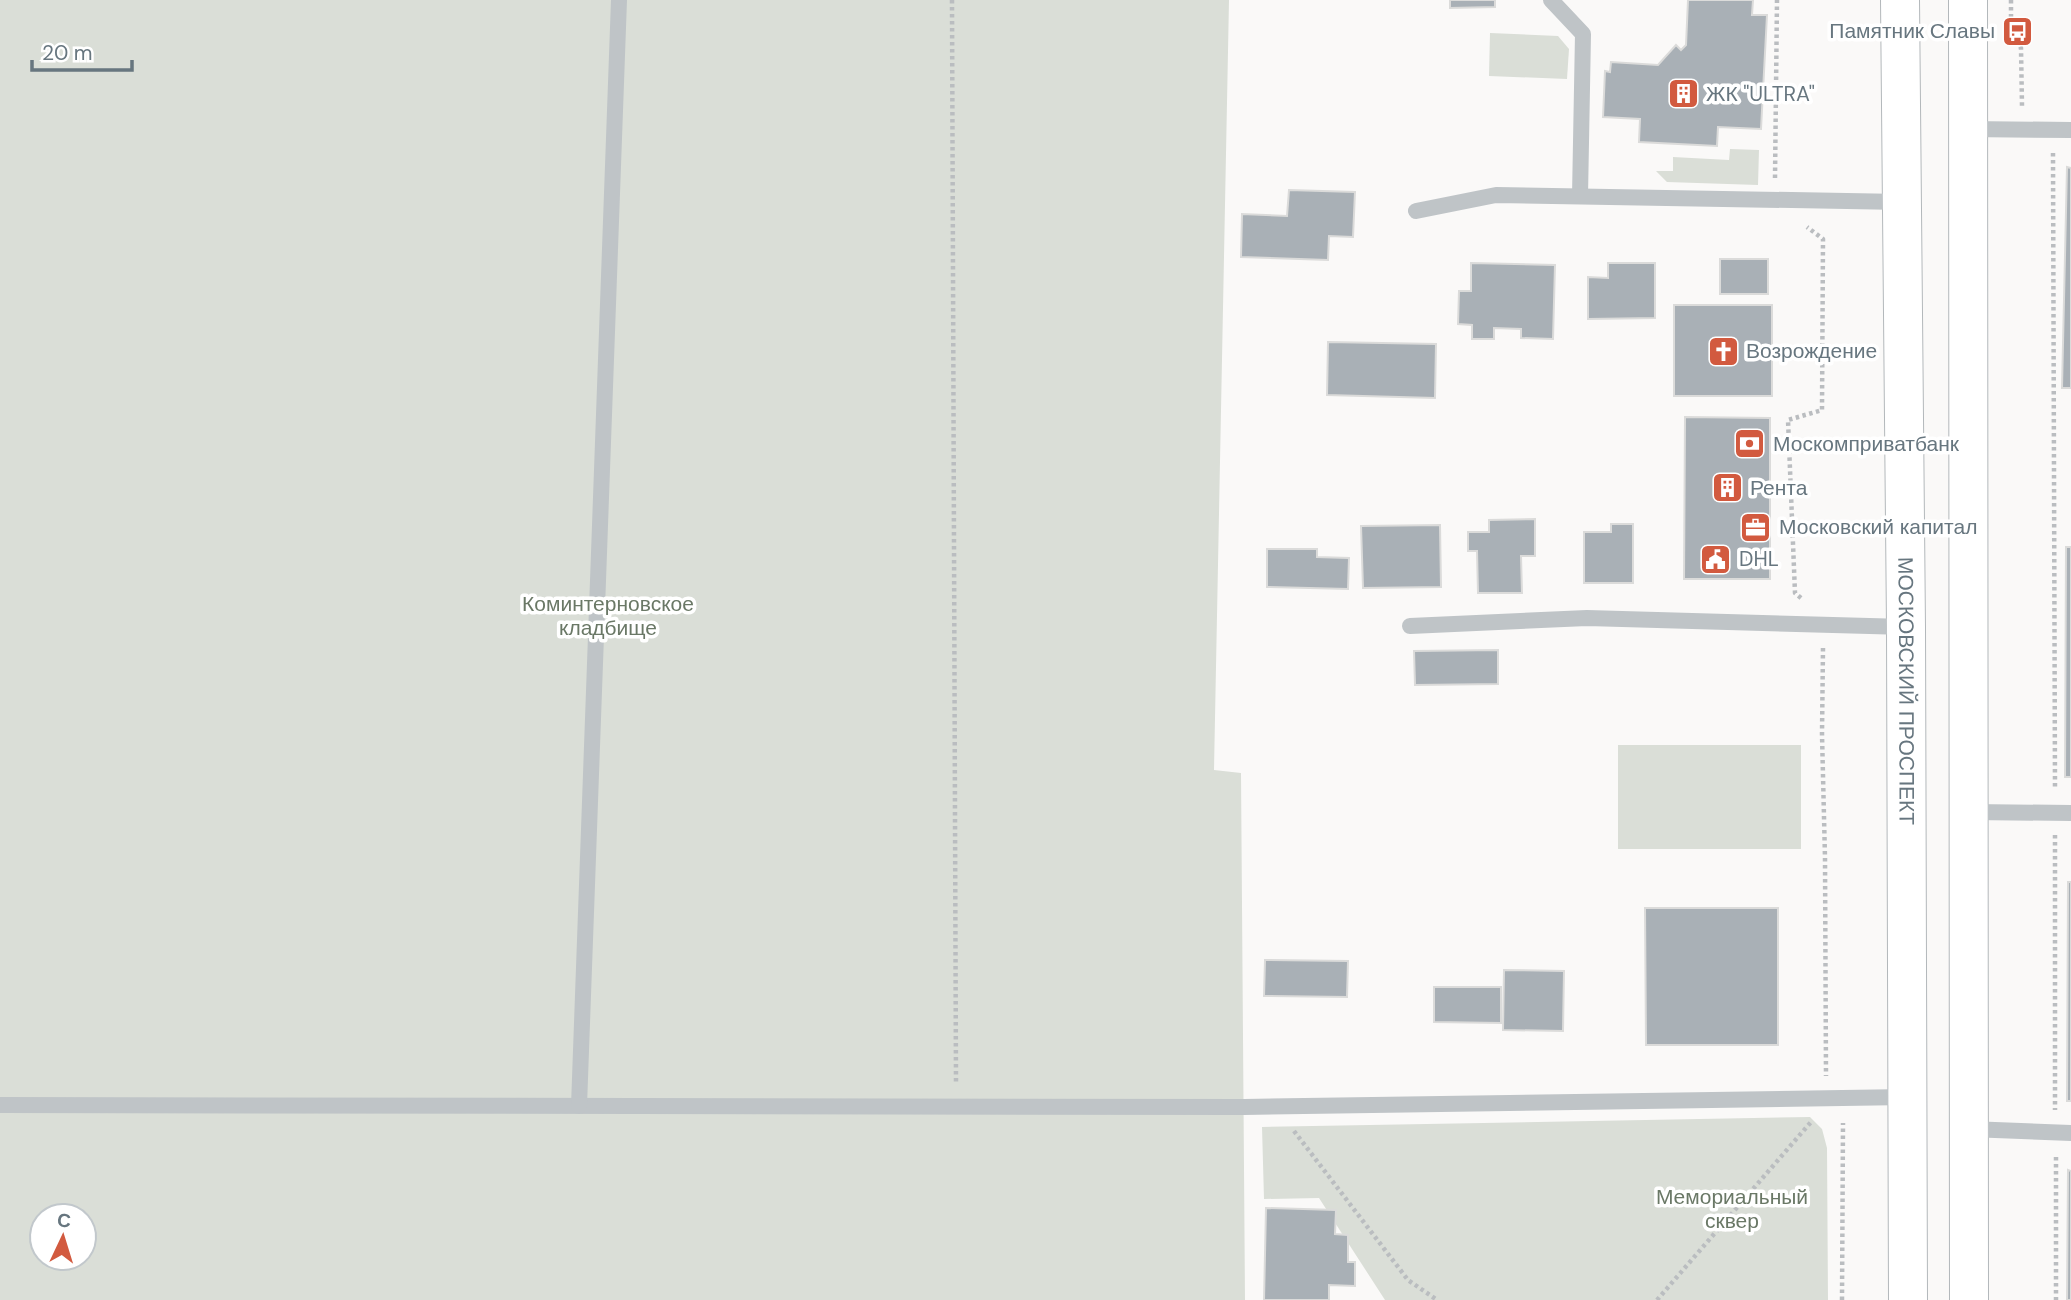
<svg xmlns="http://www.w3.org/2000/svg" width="2071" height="1300" font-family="'DM Sans',sans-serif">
<rect width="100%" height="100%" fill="#faf9f8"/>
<g fill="#daded7" fill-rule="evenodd">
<path d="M0,0H1229L1214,770L1241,773L1245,1300H0ZM42,1216H84V1258H42Z"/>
<polygon points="1490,33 1558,36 1569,49 1567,79 1489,76"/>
<polygon points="1730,149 1759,150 1758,185 1667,182 1656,171 1673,171 1673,157 1729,160"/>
<rect x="1618" y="745" width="183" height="104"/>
<polygon points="1810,1117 1822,1129 1827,1148 1828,1300 1385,1300 1319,1198 1264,1199 1262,1127"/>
</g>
<g fill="#a9b0b6" stroke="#dbdbda" stroke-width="2">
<polygon points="1450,0 1495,0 1495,7 1450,8"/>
<polygon points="1688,0 1753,0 1752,15 1767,15 1761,129 1718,127 1717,146 1639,142 1640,119 1603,117 1605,71 1610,72 1611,62 1658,65 1676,45 1681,50 1686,45"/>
<polygon points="2067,167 2071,168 2071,388 2062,388"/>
<polygon points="1289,190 1355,192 1353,237 1329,236 1328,260 1241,257 1242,214 1287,216"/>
<rect x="1720" y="259" width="48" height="35"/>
<polygon points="1471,263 1555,265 1553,339 1521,338 1521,329 1494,328 1494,339 1472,339 1472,325 1458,324 1459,291 1471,291"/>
<polygon points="1608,263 1655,263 1655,318 1588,319 1588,277 1608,278"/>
<rect x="1674" y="305" width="98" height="91"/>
<polygon points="1328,342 1436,344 1435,398 1327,395"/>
<polygon points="1685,417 1770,418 1770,579 1684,579"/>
<polygon points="1535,519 1535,556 1521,556 1522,593 1478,593 1477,551 1468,551 1468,532 1489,532 1489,520"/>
<polygon points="1611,524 1633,524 1633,583 1584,583 1584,532 1611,532"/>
<polygon points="1440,525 1441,587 1363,588 1361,526"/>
<polygon points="2066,547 2071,547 2071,777 2065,777"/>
<polygon points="1267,549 1317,549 1317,557 1349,558 1348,589 1267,587"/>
<polygon points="1498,650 1498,684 1415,685 1414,651"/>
<polygon points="2068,882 2071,882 2071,1101 2067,1101"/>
<polygon points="1645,908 1778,908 1778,1045 1646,1045"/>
<polygon points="1265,960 1348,961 1347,997 1264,996"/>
<polygon points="1504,970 1564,971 1563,1031 1503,1030"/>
<polygon points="1434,987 1501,987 1501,1023 1434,1022"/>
<polygon points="2068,1170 2071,1171 2071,1300 2067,1300"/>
<polygon points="1266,1208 1336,1210 1335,1234 1348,1235 1348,1262 1355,1262 1355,1286 1329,1285 1329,1300 1264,1300"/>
</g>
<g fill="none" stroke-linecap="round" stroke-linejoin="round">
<defs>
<g id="primary">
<path id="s1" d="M1900,0L1906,627L1908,1300"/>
<polyline points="1968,0 1969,1300"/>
</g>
</defs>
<use href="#primary" stroke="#b3b8bb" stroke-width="40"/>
<g stroke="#babdc0" stroke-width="4.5" stroke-dasharray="3.5 3.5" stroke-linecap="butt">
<polyline points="952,0 956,1084"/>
<polyline points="2011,0 2011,31 2021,48 2022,106"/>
<polyline points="2053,153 2055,788"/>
<polyline points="1775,178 1777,0"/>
<polyline points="1801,598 1795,593 1788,420 1822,410 1823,239 1807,227"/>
<polyline points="1823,648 1822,734 1825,858 1826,1076"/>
<polyline points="2055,835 2055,1110"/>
<polyline points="1294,1131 1408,1280 1437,1300"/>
<polyline points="2056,1157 2056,1300"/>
<polyline points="1657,1300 1811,1122"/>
<polyline points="1842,1300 1843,1123"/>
</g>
<g stroke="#bfc4c7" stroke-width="16">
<polyline points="1551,0 1583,34 1580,196"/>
<polyline points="1967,129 2071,130"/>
<polyline points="1416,211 1496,195 1902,202"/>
<polyline points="1410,626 1587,618 1906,627"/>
<polyline points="1971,812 2071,813"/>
<polyline points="0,1105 1244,1107 1907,1097"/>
<polyline points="579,1106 619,0"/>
<polyline points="1969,1129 2071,1133"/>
</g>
<use href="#primary" stroke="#fff" stroke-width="38"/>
</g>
<defs>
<symbol id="bus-square" viewBox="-11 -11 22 22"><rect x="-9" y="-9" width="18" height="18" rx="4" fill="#d25a3f" stroke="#fff"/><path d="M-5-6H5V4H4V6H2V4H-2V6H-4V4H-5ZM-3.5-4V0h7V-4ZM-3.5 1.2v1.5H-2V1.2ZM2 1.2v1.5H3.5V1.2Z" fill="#fff"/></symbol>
<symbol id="building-square" viewBox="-11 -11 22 22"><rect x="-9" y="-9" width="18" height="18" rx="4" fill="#d25a3f" stroke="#fff"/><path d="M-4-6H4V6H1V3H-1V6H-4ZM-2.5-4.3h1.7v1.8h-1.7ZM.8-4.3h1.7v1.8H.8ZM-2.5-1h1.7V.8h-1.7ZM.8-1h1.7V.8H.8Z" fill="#fff"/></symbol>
<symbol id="church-square" viewBox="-11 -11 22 22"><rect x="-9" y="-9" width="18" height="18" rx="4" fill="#d25a3f" stroke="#fff"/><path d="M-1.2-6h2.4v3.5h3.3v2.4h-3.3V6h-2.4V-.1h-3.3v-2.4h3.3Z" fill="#fff"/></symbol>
<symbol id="bank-square" viewBox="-11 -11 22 22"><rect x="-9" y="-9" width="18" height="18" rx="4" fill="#d25a3f" stroke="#fff"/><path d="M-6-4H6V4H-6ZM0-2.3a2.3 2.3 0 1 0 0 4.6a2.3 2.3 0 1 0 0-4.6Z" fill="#fff"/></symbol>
<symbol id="office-square" viewBox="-11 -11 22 22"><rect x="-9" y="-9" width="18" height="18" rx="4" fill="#d25a3f" stroke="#fff"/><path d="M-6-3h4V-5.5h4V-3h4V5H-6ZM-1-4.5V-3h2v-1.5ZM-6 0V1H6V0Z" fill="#fff"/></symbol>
<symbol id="civic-square" viewBox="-11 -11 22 22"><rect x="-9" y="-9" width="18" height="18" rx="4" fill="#d25a3f" stroke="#fff"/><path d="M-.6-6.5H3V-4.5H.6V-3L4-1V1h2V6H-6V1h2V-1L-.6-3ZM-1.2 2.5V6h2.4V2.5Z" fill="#fff"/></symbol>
</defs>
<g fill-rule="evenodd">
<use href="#bus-square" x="2000" y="14" width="35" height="35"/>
<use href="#building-square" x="1666" y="76" width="35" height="35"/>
<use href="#church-square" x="1706" y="334" width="35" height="35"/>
<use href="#bank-square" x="1732" y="426" width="35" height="35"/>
<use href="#building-square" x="1710" y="470" width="35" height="35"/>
<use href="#office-square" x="1738" y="510" width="35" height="35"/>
<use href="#civic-square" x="1698" y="542" width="35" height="35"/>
</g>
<g text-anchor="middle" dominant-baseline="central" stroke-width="7" stroke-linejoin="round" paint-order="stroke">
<g font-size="21" fill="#67767f" stroke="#fff" text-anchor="start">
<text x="1995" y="31" text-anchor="end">Памятник Славы</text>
<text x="1706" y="94">ЖК "ULTRA"</text>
<text x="1746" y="351">Возрождение</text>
<text x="1773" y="444">Москомприватбанк</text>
<text x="1750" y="488">Рента</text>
<text x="1779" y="527">Московский капитал</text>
<text x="1739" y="559">DHL</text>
</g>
<g font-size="21" fill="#6a7866" stroke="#fff">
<text x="608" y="604">Коминтерновское<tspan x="608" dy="24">кладбище</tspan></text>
<text x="1732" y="1197">Мемориальный<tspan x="1732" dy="24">сквер</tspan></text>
</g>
<g font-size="21" fill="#67767f" stroke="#fff">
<text stroke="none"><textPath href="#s1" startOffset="691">МОСКОВСКИЙ ПРОСПЕКТ</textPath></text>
</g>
</g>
<g transform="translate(63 1237) rotate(4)"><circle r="33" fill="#ffffff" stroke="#c2c8cc" stroke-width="2"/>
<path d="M0-5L12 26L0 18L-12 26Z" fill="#d25a3f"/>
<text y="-10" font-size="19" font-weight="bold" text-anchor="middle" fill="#67767f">С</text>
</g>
<path d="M32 60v10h100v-10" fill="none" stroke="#67767f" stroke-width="3.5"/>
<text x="42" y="60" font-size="21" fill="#67767f" stroke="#ffffff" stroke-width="5" paint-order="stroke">20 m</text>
</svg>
